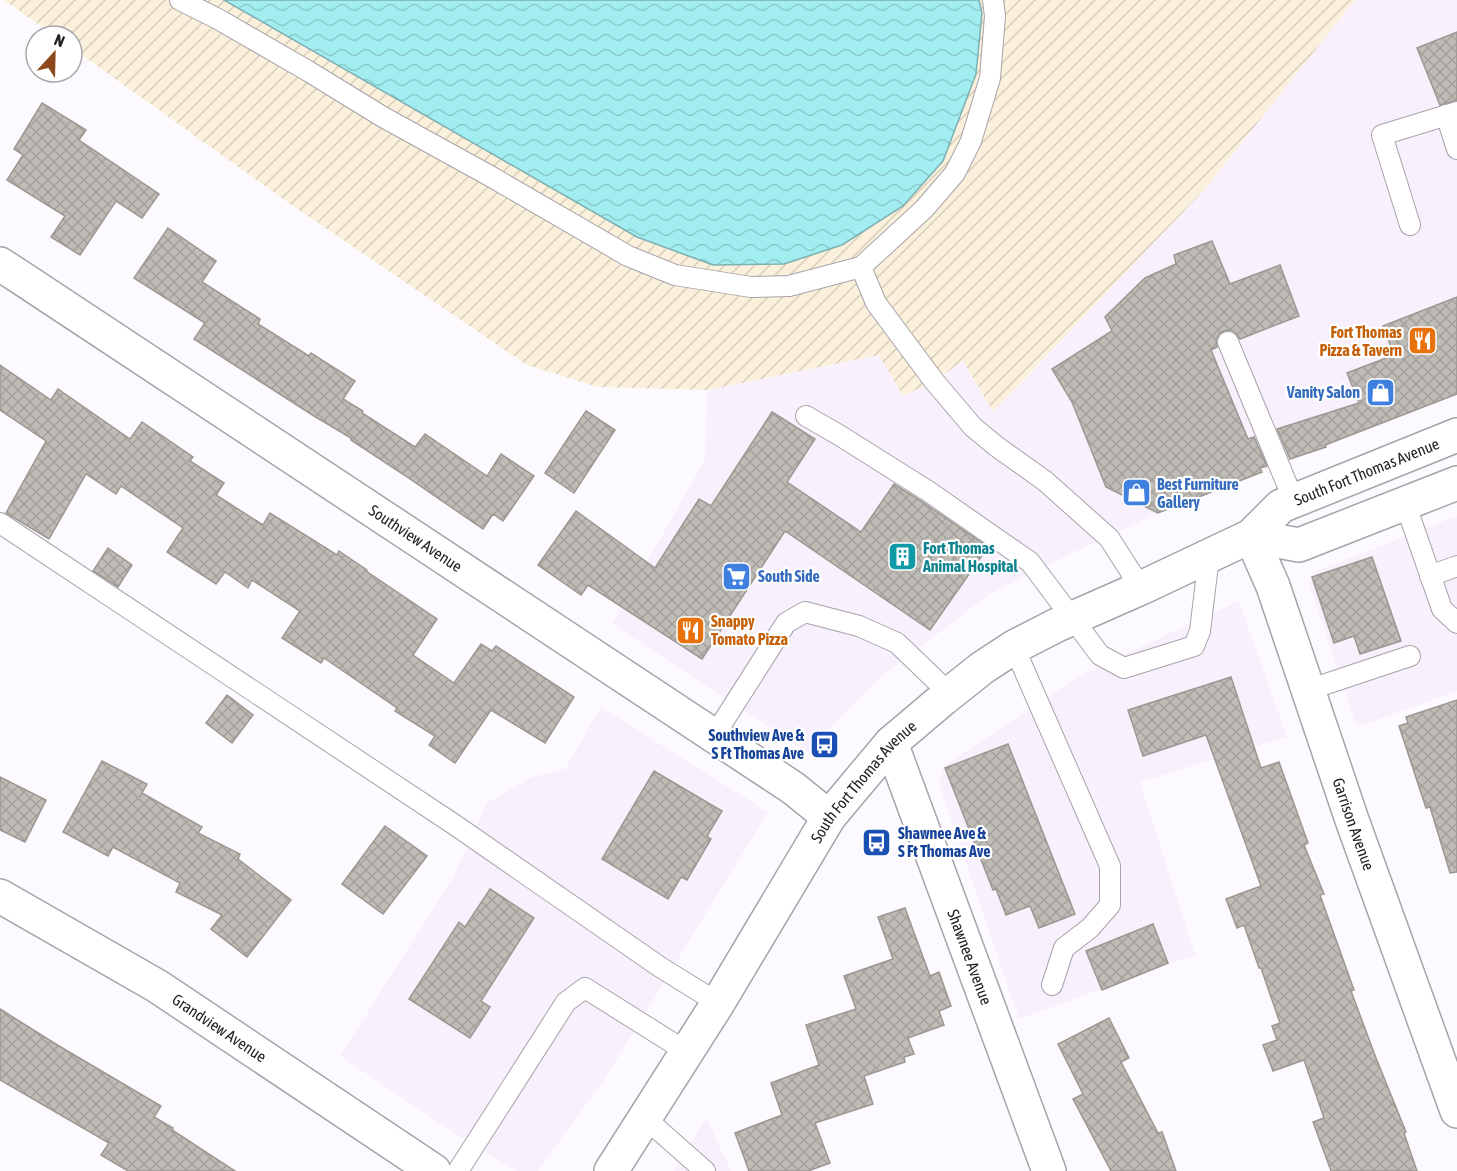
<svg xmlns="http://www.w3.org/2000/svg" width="1457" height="1171" font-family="'Asap Condensed',sans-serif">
<defs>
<pattern id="industrial-furrows" width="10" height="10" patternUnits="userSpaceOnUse" patternTransform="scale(1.5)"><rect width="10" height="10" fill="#fbf0db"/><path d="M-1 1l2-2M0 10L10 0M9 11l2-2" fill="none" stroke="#d7cebc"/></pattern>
<pattern id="water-waves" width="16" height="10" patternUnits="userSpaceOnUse" patternTransform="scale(1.5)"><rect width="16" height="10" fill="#a2edf0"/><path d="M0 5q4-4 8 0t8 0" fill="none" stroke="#8bcbce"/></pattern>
<pattern id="building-cross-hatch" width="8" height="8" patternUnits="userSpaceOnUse" patternTransform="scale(1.5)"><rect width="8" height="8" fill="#bfbbb5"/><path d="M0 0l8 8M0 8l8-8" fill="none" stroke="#a4a09c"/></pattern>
</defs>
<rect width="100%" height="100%" fill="#fdfaff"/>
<g fill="#f9f0fd">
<polygon points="1355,0 1457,0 1457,394 1369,428 1326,447 1304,454 1158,513 1077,551 993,592 878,679 807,752 612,624 705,459 707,390 879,355 934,381 963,361 993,412 1205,189"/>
<polygon points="1457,516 1457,691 1357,727 1310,586 1310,578 1314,572"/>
<polygon points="1239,601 1287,737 1140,782 1195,955 1019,1019 939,784 944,766 1083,674"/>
<polygon points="601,707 768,812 606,1077 538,1171 516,1171 442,1125 340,1056 452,879 487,803 532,777 565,769"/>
<polygon points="706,1117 731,1171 674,1171"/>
</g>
<polygon fill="url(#industrial-furrows)" points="4,0 1355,0 1205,189 993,412 963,361 934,381 903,396 879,355 707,390 598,387 527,365 293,206 72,48 72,36 55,36"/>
<polygon fill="url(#water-waves)" stroke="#7cb0b3" stroke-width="1.5" points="224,0 979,0 982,13 976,74 943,161 903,206 842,245 784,264 713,265 637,237"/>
<g fill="url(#building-cross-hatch)" stroke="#9b9791" stroke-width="1.5">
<polygon points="1457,32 1457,100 1440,105 1417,48"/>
<polygon points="42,103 86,130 79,140 159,194 142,218 116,201 80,255 51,237 65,216 7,180 23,155 14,149"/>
<polygon points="168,228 216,261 202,282 260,319 258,324 309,356 311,353 355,381 343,399 363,411 362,413 415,447 425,434 487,476 501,454 534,476 503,521 493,514 483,529 410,479 351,440 351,438 314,416 194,339 205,323 134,278"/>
<polygon points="1212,241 1230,284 1280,265 1299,316 1240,339 1235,332 1230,330 1224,331 1219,334 1216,340 1217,347 1211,350 1248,439 1254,437 1267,466 1260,468 1262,472 1158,513 1106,487 1072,402 1052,369 1112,331 1105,317 1145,278 1176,264 1174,255"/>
<polygon points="1457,297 1457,394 1325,445 1326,447 1290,459 1277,429 1359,403 1347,373 1394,355 1383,326"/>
<polygon points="0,365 51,400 58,389 130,439 142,422 193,457 190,461 224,483 216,495 263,525 270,513 337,555 339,551 367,570 366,571 437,619 413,655 454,683 481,644 492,651 496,646 574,697 545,743 491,710 455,763 429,745 435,736 395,711 397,708 324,658 321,663 282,638 300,611 252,580 248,588 225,572 216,584 167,552 183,528 121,486 116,494 86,474 49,539 6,513 46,441 0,410"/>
<polygon points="586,411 615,430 574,493 545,473"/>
<polygon points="772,412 815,439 787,482 861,532 894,484 921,501 988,547 930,630 785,531 702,659 588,585 581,595 538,565 576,511 655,568 699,499 711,506"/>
<polygon points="108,548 132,565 118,587 93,571"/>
<polygon points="1372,557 1401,641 1360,654 1354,636 1334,643 1312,577"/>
<polygon points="1231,677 1261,768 1279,762 1308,843 1304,845 1324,894 1320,895 1354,990 1351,991 1376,1058 1406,1132 1404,1133 1417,1171 1331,1171 1313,1122 1324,1118 1304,1060 1273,1071 1263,1045 1277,1040 1272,1026 1280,1023 1261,968 1259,968 1244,925 1237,928 1226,899 1261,886 1206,735 1143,756 1128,710"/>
<polygon points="227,695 253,715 232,743 206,723"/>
<polygon points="1457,700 1457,872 1450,873 1430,807 1426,808 1399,726 1408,723 1406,717"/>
<polygon points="1008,744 1075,914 1039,928 1030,906 1006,915 996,889 993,890 945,768"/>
<polygon points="102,761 147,784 142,793 202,827 198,833 240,854 238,859 291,900 247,957 211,929 222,915 176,892 180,883 113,847 108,856 63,832"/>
<polygon points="654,771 722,811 707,836 711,839 687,880 681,877 668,899 602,859"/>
<polygon points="0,777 46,800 25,842 0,830"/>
<polygon points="385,826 427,856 383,914 342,884"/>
<polygon points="490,889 534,918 481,1001 490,1007 470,1038 409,999 459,922 465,927"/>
<polygon points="905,908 930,976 939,972 951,1006 939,1011 944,1025 908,1038 914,1054 904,1057 905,1062 864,1076 873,1104 815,1123 830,1163 808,1171 749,1171 735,1133 782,1115 771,1083 819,1065 806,1025 856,1009 844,976 893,959 878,917"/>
<polygon points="1153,924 1168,963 1102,990 1086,951"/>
<polygon points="0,1009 59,1046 161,1106 154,1117 173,1128 172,1130 235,1171 128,1171 101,1155 109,1143 0,1080"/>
<polygon points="1109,1018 1129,1058 1121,1062 1158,1133 1162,1132 1176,1171 1111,1171 1073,1099 1083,1094 1058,1044"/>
</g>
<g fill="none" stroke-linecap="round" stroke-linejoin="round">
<defs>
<g id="service">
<polyline points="180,0 218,19 308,71 383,117 490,176 628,256 675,275 751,287 789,286 861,267 924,209 955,173 971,141 990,78 995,16 993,0"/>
<polyline points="1446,115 1457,149"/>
<polyline points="1410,225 1382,135 1457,112"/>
<polyline points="861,267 876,303 934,381 973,427 996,446 1045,481 1109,538 1141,588"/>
<polyline points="1228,342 1294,501"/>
<polyline points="806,416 839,435 928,491 1030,562 1100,655 1124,668 1194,646 1200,631 1209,556"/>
<polyline points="1405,503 1442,609 1457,623"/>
<polyline points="0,523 455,825 660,967 718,1003"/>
<polyline points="1430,576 1457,566"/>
<polyline points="1014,647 1110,866 1110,905 1090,928 1064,948 1052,985"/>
<polyline points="1308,690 1410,656"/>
<polyline points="714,736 786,623 805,612 859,626 897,643 949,693"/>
<polyline points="645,1118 705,1171"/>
<polyline points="458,1171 566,1002 585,988 687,1052"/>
</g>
<g id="minor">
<path id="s1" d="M0,264C265,437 528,613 793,788L829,817"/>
<path id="s2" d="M1251,536L1273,586L1352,820L1457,1111"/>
<path id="s3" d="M891,743L1049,1171"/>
</g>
<g id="tertiary">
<path id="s4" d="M0,896L157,986L434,1171"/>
</g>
<g id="secondary">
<polyline points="1251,536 1299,545 1457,483"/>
<path id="s5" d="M611,1171L718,1003L829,817L891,743L943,699L982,668L1014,647L1057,625L1141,588L1251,536L1281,506L1457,435"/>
</g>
</defs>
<use href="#service" stroke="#a7a3a9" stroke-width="22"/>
<use href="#minor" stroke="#a7a3a9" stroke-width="36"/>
<use href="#tertiary" stroke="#a7a3a9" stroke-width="36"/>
<use href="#secondary" stroke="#a7a3a9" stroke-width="36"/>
<use href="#service" stroke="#fff" stroke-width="20"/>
<use href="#minor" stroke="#fff" stroke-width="33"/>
<use href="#tertiary" stroke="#fff" stroke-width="33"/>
<use href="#secondary" stroke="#fff" stroke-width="33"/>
</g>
<defs>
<symbol id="restaurant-square" viewBox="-11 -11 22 22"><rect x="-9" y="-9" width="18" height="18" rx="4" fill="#e8710a" stroke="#fff"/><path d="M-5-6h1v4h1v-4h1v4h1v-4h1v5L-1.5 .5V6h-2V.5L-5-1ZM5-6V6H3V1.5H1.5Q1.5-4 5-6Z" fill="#fff"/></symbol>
<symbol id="shop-square" viewBox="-11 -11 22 22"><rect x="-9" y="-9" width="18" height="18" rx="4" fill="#3f7fe0" stroke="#fff"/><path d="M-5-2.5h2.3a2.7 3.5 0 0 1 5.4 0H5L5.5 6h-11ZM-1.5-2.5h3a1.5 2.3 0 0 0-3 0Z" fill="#fff"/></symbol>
<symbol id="building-square" viewBox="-11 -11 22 22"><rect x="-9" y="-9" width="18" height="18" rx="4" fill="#0f9aa8" stroke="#fff"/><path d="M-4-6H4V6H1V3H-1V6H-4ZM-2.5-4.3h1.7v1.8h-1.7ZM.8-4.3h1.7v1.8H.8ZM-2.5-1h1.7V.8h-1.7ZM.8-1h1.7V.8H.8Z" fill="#fff"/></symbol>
<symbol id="supermarket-square" viewBox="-11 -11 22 22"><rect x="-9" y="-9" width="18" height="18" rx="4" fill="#3f7fe0" stroke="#fff"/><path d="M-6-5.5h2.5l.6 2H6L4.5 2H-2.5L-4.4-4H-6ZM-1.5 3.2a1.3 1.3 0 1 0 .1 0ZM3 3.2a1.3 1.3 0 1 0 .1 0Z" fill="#fff"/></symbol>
<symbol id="bus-square" viewBox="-11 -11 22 22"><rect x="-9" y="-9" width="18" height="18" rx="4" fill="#1a4fb4" stroke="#fff"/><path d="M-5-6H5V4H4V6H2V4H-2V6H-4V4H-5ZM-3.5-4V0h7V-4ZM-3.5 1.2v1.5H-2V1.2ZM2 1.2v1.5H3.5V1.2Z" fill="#fff"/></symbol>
</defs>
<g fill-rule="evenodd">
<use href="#restaurant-square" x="1406" y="324" width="33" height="33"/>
<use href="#shop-square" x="1364" y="376" width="33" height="33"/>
<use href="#shop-square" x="1120" y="476" width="33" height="33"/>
<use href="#building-square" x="886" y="540" width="33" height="33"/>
<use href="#supermarket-square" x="720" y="560" width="33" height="33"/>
<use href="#restaurant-square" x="674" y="614" width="33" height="33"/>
<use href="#bus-square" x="808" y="728" width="33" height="33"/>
<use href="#bus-square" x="860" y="826" width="33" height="33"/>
</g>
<g text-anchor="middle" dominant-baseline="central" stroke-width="4.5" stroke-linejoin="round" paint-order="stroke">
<g font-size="16" font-weight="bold" fill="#c56008" stroke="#fff" text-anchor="end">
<text x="1402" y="332">Fort Thomas<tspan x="1402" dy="18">Pizza &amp; Tavern</tspan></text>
<text x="711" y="621" text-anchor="start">Snappy<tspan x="711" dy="18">Tomato Pizza</tspan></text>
</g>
<g font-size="16" font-weight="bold" fill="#366cbe" stroke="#fff" text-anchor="start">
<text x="1360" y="392" text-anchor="end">Vanity Salon</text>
<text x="1157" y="484">Best Furniture<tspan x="1157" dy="18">Gallery</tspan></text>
<text x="758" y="576">South Side</text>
</g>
<g font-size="16" fill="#242225" stroke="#fff">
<text stroke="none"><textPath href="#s5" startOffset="1065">South Fort Thomas Avenue</textPath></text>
<text stroke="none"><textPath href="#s1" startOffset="498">Southview Avenue</textPath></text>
<text stroke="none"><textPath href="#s5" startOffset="465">South Fort Thomas Avenue</textPath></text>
<text stroke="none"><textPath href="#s2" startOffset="306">Garrison Avenue</textPath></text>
<text stroke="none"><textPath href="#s3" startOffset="228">Shawnee Avenue</textPath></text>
<text stroke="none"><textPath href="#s4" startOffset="256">Grandview Avenue</textPath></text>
</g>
<g font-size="16" font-weight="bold" fill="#0d838f" stroke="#fff" text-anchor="start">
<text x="923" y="548">Fort Thomas<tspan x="923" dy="18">Animal Hospital</tspan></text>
</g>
<g font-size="16" font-weight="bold" fill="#164399" stroke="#fff" text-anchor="end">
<text x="804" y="735">Southview Ave &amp;<tspan x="804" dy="18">S Ft Thomas Ave</tspan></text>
<text x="898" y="833" text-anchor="start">Shawnee Ave &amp;<tspan x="898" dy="18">S Ft Thomas Ave</tspan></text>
</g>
</g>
<g transform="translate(54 54) rotate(22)"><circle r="28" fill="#ffffff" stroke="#a7a7a8" stroke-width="1.5"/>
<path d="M0-4.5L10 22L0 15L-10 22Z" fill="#8d491b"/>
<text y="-9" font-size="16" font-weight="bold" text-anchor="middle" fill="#242225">N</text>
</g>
</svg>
